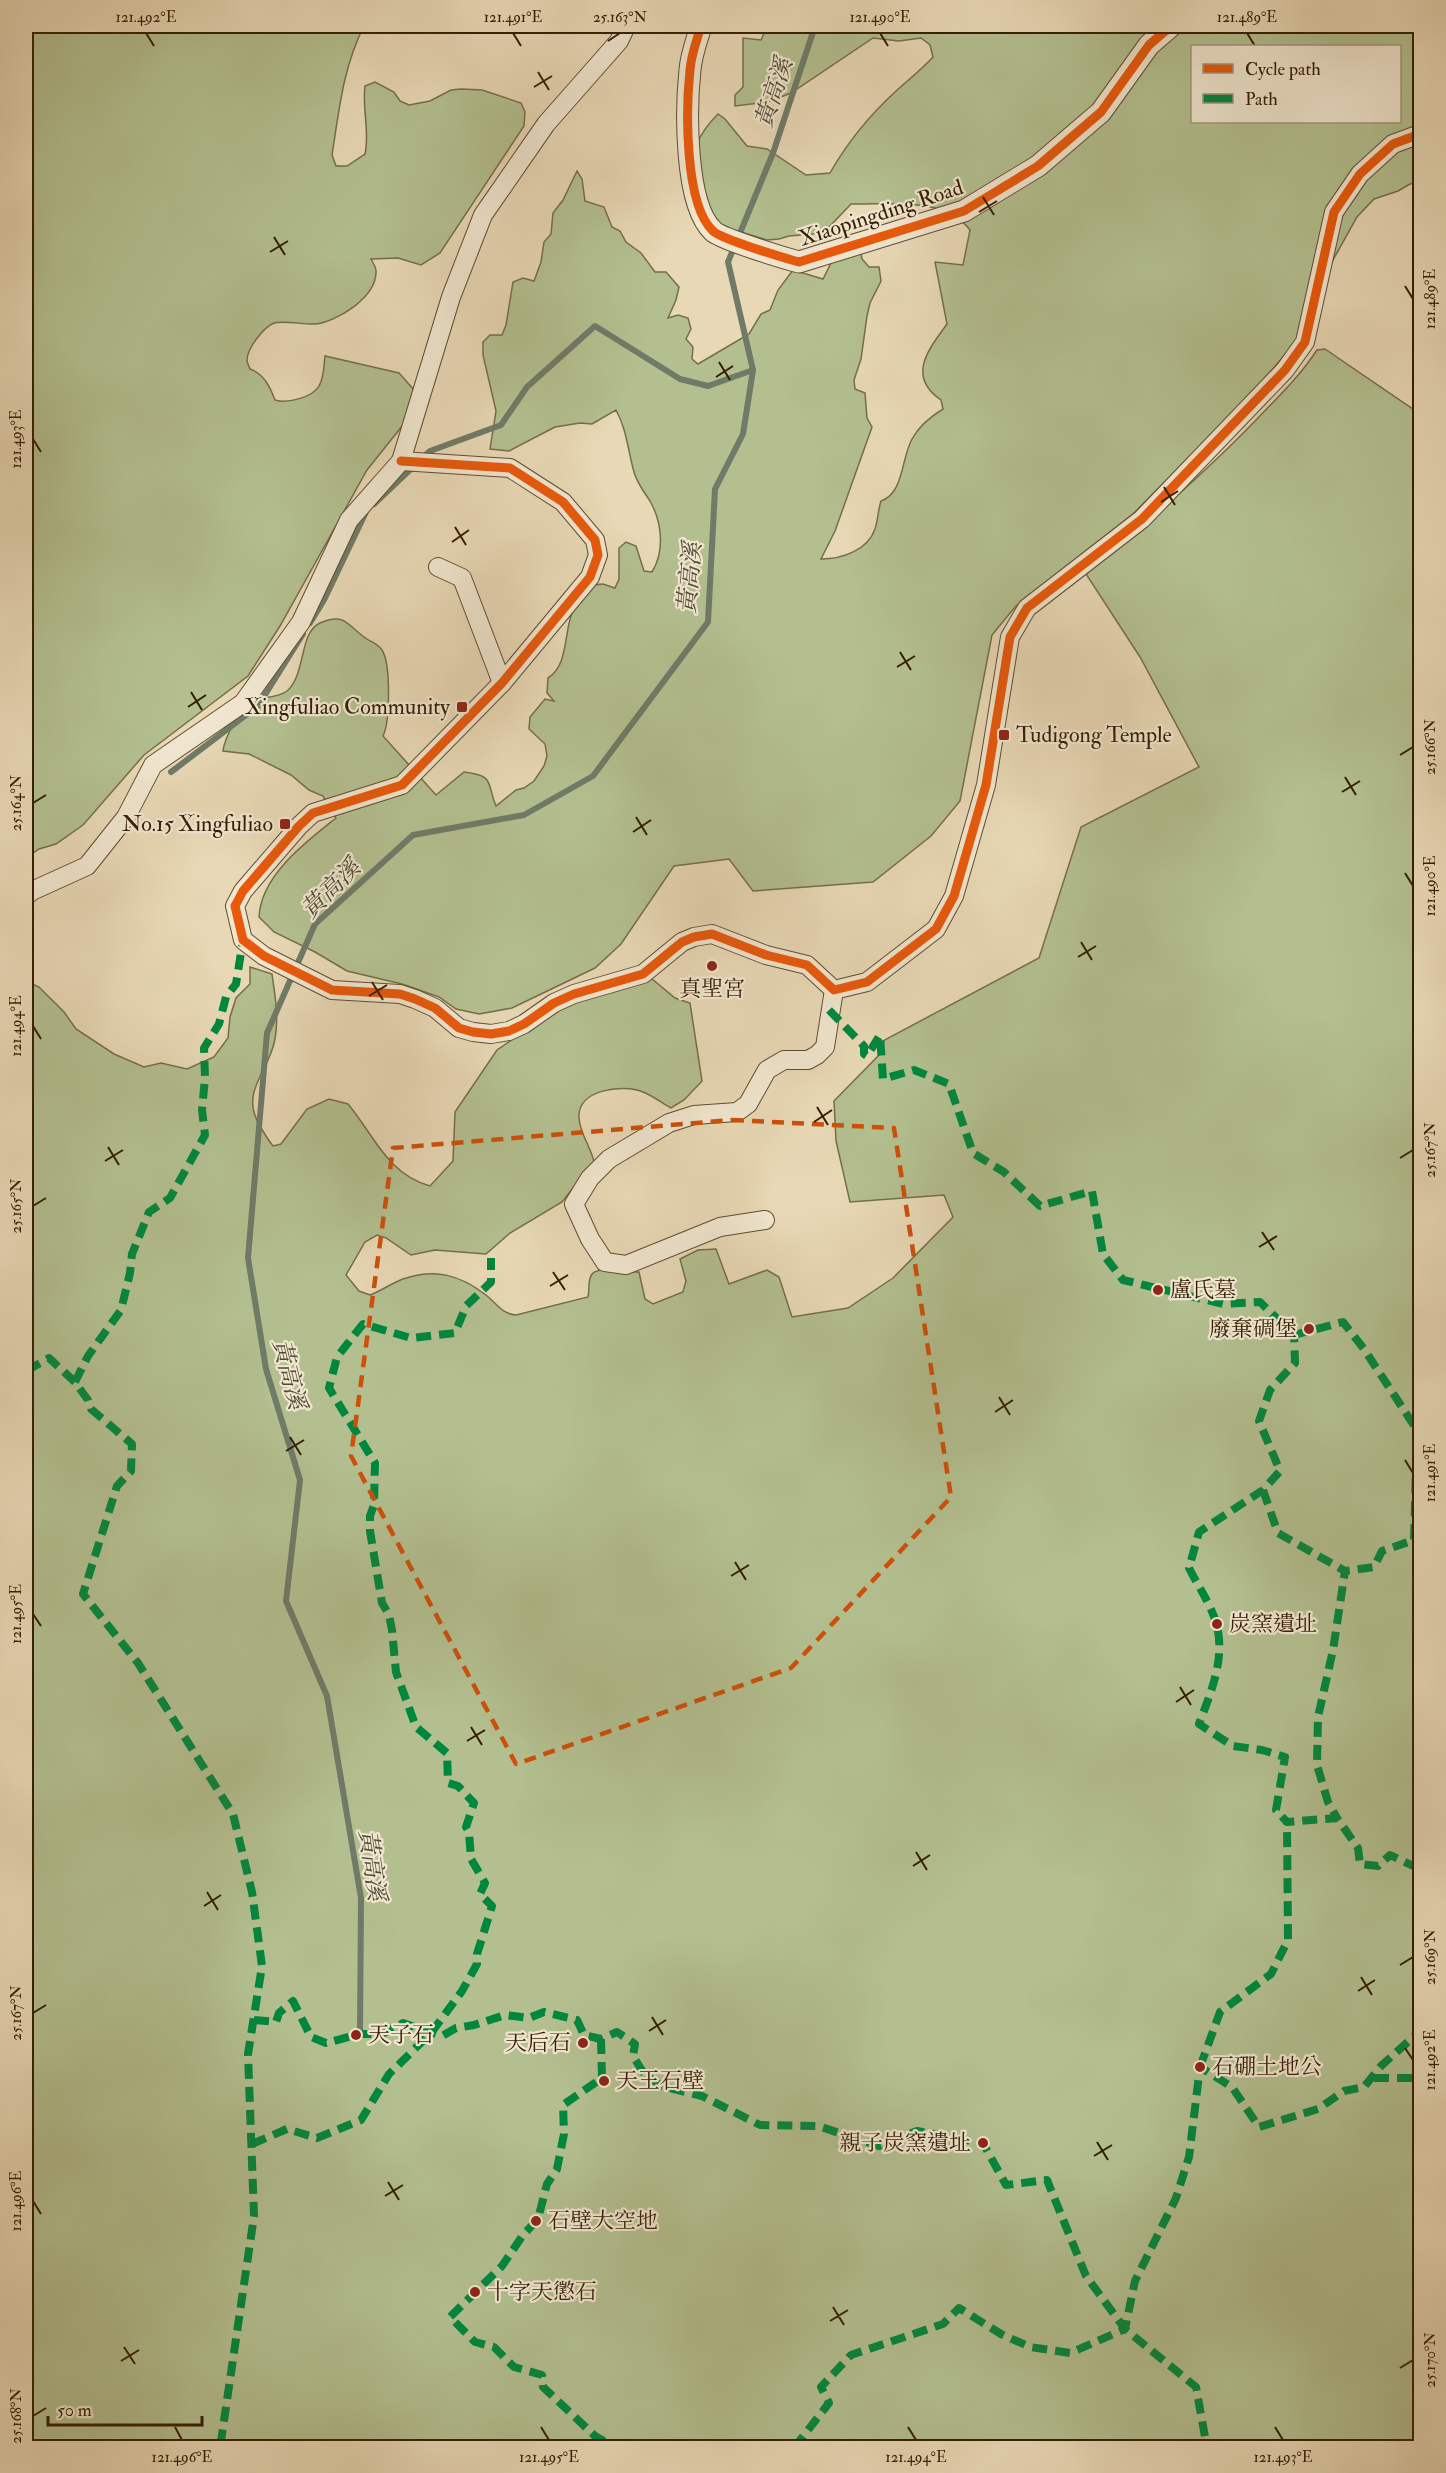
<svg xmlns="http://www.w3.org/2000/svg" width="1446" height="2473" font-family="'IM FELL Double Pica','Noto Serif TC',serif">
<rect width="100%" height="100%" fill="#e8d8b5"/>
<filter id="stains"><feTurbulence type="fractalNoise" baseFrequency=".00333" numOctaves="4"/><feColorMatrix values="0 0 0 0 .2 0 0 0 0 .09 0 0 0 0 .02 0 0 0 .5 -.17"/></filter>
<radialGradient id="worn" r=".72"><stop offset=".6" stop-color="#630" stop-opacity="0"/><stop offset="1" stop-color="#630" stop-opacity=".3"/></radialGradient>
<g fill="#b3bf8f" stroke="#746e4a" stroke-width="1.5" fill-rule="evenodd">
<path d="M26,26H364C343,67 339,111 332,155L336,166H347L365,154C370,132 362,109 365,86L375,82L394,92L400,101L409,105L430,101L451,90L461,89L482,90L521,103L525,112L524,126L440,253L421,265L398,258L371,259C373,263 376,267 376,271C377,297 338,321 316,324C305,325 284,320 274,323C264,327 247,348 247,360C247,363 249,366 250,369C264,374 270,387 275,400C287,404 313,397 319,386C324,378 324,365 325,356L399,373L423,400L367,470L280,626L248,676L144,755L83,825L56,844L39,849L26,858Z"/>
<path d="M777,26H1414L1418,29L1420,43V182L1410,184L1398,191L1374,199L1357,217L1333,260L1299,338L1256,389L1133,514L1015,607L992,635L960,801L931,836L873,882L753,891L729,859L674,866L621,944L595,968L512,1008L479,1014L456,1009L439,997L402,984L347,971L315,952L274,932L259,917C261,875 306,842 336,818L323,796L309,790L291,775L249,754L223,751C224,740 241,704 252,701C263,697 278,698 287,691C306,675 299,632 320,623C345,612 347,625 364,637C370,642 378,643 382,650C391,664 390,722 383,736L436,795L464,772C496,776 486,783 496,806L516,790L524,788L534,781L544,766L547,756L545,744L529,729L530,717L545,699L554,701L547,693L548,678C570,664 563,629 574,608C578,600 587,592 593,585L603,584L615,588L619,579V548L626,542L636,546L644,571L652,572C665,551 662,522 650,501C644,492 637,483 634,472C628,451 627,430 616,410L592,424L580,423L555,427L509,451L490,449L496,411L483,355V342L490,335H502L506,325L513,282L523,278L534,281L541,262L544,242L551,234L553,213L563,200L577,171L582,179L585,201L604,207L612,227L620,231L626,242L641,253L655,272H666L679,287L676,300L668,318L678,315L688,318L691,329L686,339L693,347L692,359L698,364L749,334L761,314L770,310L778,290L793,270L823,279L832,261L860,249L862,259L869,267H879L881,281L870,303L867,316L861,359L854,380L855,389L865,393L867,418L872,427L835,531L821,559C842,559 868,550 875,529C878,520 878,510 881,501C904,493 901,459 912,439C919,426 930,417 943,409L941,400C906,376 929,349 947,324L935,262L963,265L970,230C944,196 890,205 851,204L828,228L814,234L789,236L779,239L767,240L744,233L734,235L696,224C686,208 689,163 696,145C701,134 710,122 718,114L725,119L747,146L767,149L806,175L830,173C847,143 870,115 895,92C908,80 921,70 933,57L930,45L921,38L899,41L873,38L791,93L768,102L735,106V95L743,87V38L761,40L765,31ZM1192,46H1400V122H1192Z"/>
<path d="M1325,349L1420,414V2447H26V981L39,987L64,1012L76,1029L114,1054L144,1067L161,1063L187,1069L214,1057L228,1038L230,1017L236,998L250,984V967L272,974C275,996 279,1016 275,1039C269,1073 239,1091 260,1126C264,1133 268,1140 273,1146L281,1144L307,1109L329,1099L348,1104C374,1135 387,1174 430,1186L453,1161L455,1112L497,1050L545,1017L576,1000L651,978L675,998L690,1003L702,1081L684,1100L671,1108C662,1103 653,1096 643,1092C623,1084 577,1089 579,1118C580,1134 591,1147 594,1162L562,1202L510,1233L486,1254L435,1250L411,1255L386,1238L377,1235L365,1242L346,1275L359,1291L370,1295C381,1291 392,1283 403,1279C436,1268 460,1275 486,1295C497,1304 502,1314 516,1315L588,1297C590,1290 587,1281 592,1274C600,1265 627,1272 639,1272L645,1299L653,1304L683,1292L686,1281L680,1259L698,1250L716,1249L729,1284L767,1270L779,1277L792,1317L848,1308L893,1278L953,1217L944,1195L850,1202L836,1141L834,1101L880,1054L877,1044L1039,958L1081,827L1199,767L1140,657L1086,574C1145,525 1203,475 1256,420C1278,397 1300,376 1317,350Z"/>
</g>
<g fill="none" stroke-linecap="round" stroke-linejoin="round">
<g stroke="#6f7b68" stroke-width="6">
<polyline points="421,459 430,451 501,425 527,387 595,326 680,379 708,386 753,370"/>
<polyline points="374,504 414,466"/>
<polyline points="310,623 324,600 366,512"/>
<polyline points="171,772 258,706 303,634"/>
<polyline points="360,2034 361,1898 327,1696 286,1601 300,1480 266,1369 248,1258 267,1033 315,924 413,835 524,815 593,776 708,622 715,489 743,434 753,370 728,262 773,153 815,26"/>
</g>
<defs>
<g id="minor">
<polyline points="401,461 510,468 563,502 595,540 598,555 590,577 502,683 402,785 313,813 299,826 243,891 235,906 243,940 264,956 332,990 400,994 415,999 435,1008 459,1028 473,1032 491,1034 509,1031 524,1024 554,1003 574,994 643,974 682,942 694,937 712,934 766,955 807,965 834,990 867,982 936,929 954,896 986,785 1010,637 1027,608 1142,519 1285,370 1305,342 1334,212 1360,174 1393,144 1420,134"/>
<polyline points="438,567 462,578 502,683"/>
<polyline points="26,896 32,891 87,866 126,817 153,765 243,703 301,622 349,520 401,461 451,297 483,215 546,124 619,41 626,26"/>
<polyline points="765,1220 720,1227 626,1265 605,1262 590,1239 574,1204 590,1178 609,1159 669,1123 694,1115 737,1112 748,1104 767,1070 784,1060 808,1060 817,1055 825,1047 834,990"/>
</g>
<path id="tertiary" d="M701,26C697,40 691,55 690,70C686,107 684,204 713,231C721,239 784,258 799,262L964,211L1038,166L1101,112L1149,45L1171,26"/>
</defs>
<use href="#minor" stroke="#614c30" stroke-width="20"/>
<use href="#tertiary" stroke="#614c30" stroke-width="23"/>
<use href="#minor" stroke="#f0e6cf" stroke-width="18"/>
<use href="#tertiary" stroke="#f0e6cf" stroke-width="21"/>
<g stroke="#00873e" stroke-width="8" stroke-dasharray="15 8" stroke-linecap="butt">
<path d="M829,1010L864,1046V1054L867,1056L880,1035L883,1079L914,1070L949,1084L973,1153L1004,1172L1040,1206L1092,1191L1103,1254L1123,1280L1223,1304L1260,1302L1294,1335L1295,1363L1270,1390L1259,1421L1280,1471L1263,1490L1199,1532L1189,1568C1198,1586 1212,1606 1217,1626C1225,1660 1211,1692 1199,1724L1233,1746L1262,1750L1285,1757L1276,1810L1287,1822L1337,1818L1358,1848L1360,1864L1378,1866L1390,1855L1420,1869"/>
<polyline points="1294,1335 1343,1322 1364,1349 1417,1430 1414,1540 1382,1551 1374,1567 1345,1571"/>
<polyline points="26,1365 33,1367 49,1358 75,1382 88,1400 91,1409 132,1444 131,1471 117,1486 83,1594 138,1663 233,1814 252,1892 262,1966 248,2054 254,2216 220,2448"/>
<polyline points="75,1382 88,1356 121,1310 130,1273 132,1254 149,1212 170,1198 205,1135 202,1110 205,1078 204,1048 219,1024 226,997 236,984 243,940"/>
<polyline points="1263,1490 1278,1533 1345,1571 1333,1650 1318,1717 1317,1765 1328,1802 1337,1818"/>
<polyline points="254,2020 276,2022 279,2013 293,2001 311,2037 326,2043 360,2034 382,2034 403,2023 442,2036 456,2028 474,2025 505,2015 529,2018 544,2012 577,2020 584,2035 601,2039 617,2032 635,2044 633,2056 643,2072 661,2086 702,2096 760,2125 818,2126 879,2146 917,2131 983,2143 1006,2185 1047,2180 1086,2276 1125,2329 1196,2387 1207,2448"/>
<polyline points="601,2039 602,2078 563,2105 564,2134 557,2169 547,2184 538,2219 523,2235 502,2266 450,2317 475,2342 494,2347 514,2367 542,2375 543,2387 595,2436 616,2448"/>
<polyline points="1200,2067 1220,2012 1271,1974 1288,1940 1287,1822"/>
<polyline points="1374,2078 1420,2078"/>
<polyline points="252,2144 287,2129 317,2138 361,2120 389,2074 431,2033 462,1991 477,1964 477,1954 492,1906 480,1894 485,1883 471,1859 469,1832 466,1827 474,1803 458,1786 448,1783 447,1753 416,1727 396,1672 392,1630 389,1615 382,1603 370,1531 370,1516 374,1505 375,1463 329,1388 337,1357 363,1324 411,1338 455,1333 466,1306 491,1282 491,1258"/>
<polyline points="794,2448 829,2403 821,2387 851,2355 943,2324 959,2308 1001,2334 1030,2347 1070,2353 1125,2329 1135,2281 1176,2198 1189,2157 1200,2067 1232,2087 1259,2127 1318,2109 1344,2091 1364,2087 1381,2066 1420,2031"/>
</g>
<defs>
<g id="cycleway">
<path d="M701,26C697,40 691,55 690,70C686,107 684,204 713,231C721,239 784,258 799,262L964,211L1038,166L1101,112L1149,45L1171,26"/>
<polyline points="401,461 510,468 563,502 595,540 598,555 590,577 502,683 402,785 313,813 299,826 243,891 235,906 243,940 264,956 332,990 400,994 415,999 435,1008 459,1028 473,1032 491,1034 509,1031 524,1024 554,1003 574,994 643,974 682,942 694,937 712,934 766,955 807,965 834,990 867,982 936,929 954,896 986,785 1010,637 1027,608 1142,519 1285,370 1305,342 1334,212 1360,174 1393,144 1420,134"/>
</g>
</defs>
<use href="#cycleway" stroke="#f0e6cf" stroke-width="13"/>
<use href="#cycleway" stroke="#e8590c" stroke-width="9"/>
</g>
<path fill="none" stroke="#cd500b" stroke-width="4.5" stroke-dasharray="12 8" stroke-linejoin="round" d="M732,1120L894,1128L951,1497L791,1668L516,1764L351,1456L393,1148Z"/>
<path fill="none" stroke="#341d04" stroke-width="2" d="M146,33L154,46M513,33L521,46M880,33L888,46M1247,33L1255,46M608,41L620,33M538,72L549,90M534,87L552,76M983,197L994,215M979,212L997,201M274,237L285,255M270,252L288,241M1405,286L1413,299M719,362L730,380M716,377L733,366M33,439L41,452M1164,487L1175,505M1161,502L1178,491M455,527L466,545M452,542L469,530M900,652L911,670M897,667L915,656M191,692L202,710M188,707L206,695M1400,755L1413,747M1345,777L1356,795M1342,792L1360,781M33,803L46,795M636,817L647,835M633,832L651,820M1405,873L1413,886M1081,942L1092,960M1078,957L1096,946M372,982L383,1000M369,996L387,985M33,1026L41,1039M817,1107L828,1125M814,1122L832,1110M108,1147L119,1165M1400,1158L1413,1150M105,1161L123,1150M33,1206L46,1198M1262,1232L1274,1250M1259,1247L1277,1236M553,1272L565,1290M550,1286L568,1275M999,1397L1010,1415M995,1412L1013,1400M290,1437L301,1455M286,1451L304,1440M1405,1460L1413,1473M735,1562L746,1580M731,1576L749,1565M33,1614L41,1626M1180,1687L1191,1705M1176,1702L1194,1690M471,1727L482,1745M467,1741L485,1730M916,1852L927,1870M913,1866L930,1855M207,1892L218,1910M204,1906L221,1895M1400,1965L1413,1957M1361,1977L1372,1995M1358,1991L1375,1980M33,2013L46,2005M652,2017L663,2035M649,2031L666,2020M1405,2048L1413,2060M1097,2142L1108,2160M1094,2156L1112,2145M388,2182L399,2200M385,2196L403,2185M33,2201L41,2214M833,2307L844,2325M830,2321L848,2310M124,2347L135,2364M121,2361L139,2350M1400,2368L1413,2360M33,2416L46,2408M175,2427L182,2440M541,2427L549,2440M908,2427L916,2440M1275,2427L1283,2440"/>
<g fill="#8f2418" stroke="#f0e6cf" stroke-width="2">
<rect x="456" y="701" width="12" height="12" rx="3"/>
<rect x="998" y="729" width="12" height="12" rx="3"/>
<rect x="279" y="818" width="12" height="12" rx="3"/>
<circle cx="712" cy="966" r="6"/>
<circle cx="1158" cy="1290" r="6"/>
<circle cx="1309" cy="1329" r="6"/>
<circle cx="1217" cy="1624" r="6"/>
<circle cx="356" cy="2035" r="6"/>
<circle cx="583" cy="2043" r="6"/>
<circle cx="1200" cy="2067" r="6"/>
<circle cx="604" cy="2081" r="6"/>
<circle cx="983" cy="2143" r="6"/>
<circle cx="536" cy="2221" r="6"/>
<circle cx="475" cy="2292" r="6"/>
</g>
<g text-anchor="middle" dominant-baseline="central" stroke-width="4.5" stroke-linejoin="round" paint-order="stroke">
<g font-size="22" fill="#341d04" stroke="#f0e6cf">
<text transform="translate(881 213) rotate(-18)">Xiaopingding Road</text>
</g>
<g font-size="22" fill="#341d04" stroke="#f0e6cf" text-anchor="start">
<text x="450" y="707" text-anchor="end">Xingfuliao Community</text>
<text x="1016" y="735">Tudigong Temple</text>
<text x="273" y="824" text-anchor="end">No.15 Xingfuliao</text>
<text x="712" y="989" text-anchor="middle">真聖宮</text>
<text x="1170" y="1290">盧氏墓</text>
<text x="1297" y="1329" text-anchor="end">廢棄碉堡</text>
<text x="1229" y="1624">炭窯遺址</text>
<text x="368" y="2035">天子石</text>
<text x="571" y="2043" text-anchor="end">天后石</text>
<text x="1212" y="2067">石硼土地公</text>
<text x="616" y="2081">天王石壁</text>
<text x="971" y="2143" text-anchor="end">親子炭窯遺址</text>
<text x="548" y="2221">石壁大空地</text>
<text x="487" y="2292">十字天懲石</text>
</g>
<g font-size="24" font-style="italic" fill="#524c36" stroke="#f0e6cf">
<text transform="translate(774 93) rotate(-72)">黃高溪</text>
<text transform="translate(690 578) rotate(-85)">黃高溪</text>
<text transform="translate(331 889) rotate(-45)">黃高溪</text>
<text transform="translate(289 1374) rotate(76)">黃高溪</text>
<text transform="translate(372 1865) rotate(82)">黃高溪</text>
</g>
</g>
<rect width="1446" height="2473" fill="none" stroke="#e8d8b5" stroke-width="66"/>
<rect x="1191" y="45" width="210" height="78" fill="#f0e6cf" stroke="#a5967e" stroke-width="1.5"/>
<rect x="1203" y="64" width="30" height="9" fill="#e8590c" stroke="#a5967e" stroke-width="1.5"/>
<text x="1245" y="75" font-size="18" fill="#341d04">Cycle path</text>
<rect x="1203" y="94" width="30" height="9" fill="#00873e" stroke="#a5967e" stroke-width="1.5"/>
<text x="1245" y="105" font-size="18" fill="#341d04">Path</text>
<path d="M48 2416v9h154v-9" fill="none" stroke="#341d04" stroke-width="3"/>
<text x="57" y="2416" font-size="18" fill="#341d04" stroke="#f0e6cf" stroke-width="4.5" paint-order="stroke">50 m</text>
<rect x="33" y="33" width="1380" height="2407" fill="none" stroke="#341d04" stroke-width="2"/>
<g font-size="15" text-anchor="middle" fill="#341d04">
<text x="146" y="22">121.492°E</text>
<text x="513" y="22">121.491°E</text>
<text x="620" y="22">25.163°N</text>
<text x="880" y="22">121.490°E</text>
<text x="1247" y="22">121.489°E</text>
<text transform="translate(1430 299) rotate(-90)" y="5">121.489°E</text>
<text transform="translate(16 439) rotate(-90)" y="5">121.493°E</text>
<text transform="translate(1430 747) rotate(-90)" y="5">25.166°N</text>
<text transform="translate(16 803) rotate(-90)" y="5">25.164°N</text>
<text transform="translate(1430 886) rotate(-90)" y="5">121.490°E</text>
<text transform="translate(16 1026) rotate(-90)" y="5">121.494°E</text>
<text transform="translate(1430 1150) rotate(-90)" y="5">25.167°N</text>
<text transform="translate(16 1206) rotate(-90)" y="5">25.165°N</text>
<text transform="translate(1430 1473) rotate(-90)" y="5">121.491°E</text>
<text transform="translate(16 1614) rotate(-90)" y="5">121.495°E</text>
<text transform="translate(1430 1957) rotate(-90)" y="5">25.169°N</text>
<text transform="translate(16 2013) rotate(-90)" y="5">25.167°N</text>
<text transform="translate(1430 2060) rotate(-90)" y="5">121.492°E</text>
<text transform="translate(16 2201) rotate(-90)" y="5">121.496°E</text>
<text transform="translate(1430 2360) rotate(-90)" y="5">25.170°N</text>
<text transform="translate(16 2416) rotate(-90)" y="5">25.168°N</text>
<text x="182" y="2462">121.496°E</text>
<text x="549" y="2462">121.495°E</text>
<text x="916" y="2462">121.494°E</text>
<text x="1283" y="2462">121.493°E</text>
</g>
<rect width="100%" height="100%" filter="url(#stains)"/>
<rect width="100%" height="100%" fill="url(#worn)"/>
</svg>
